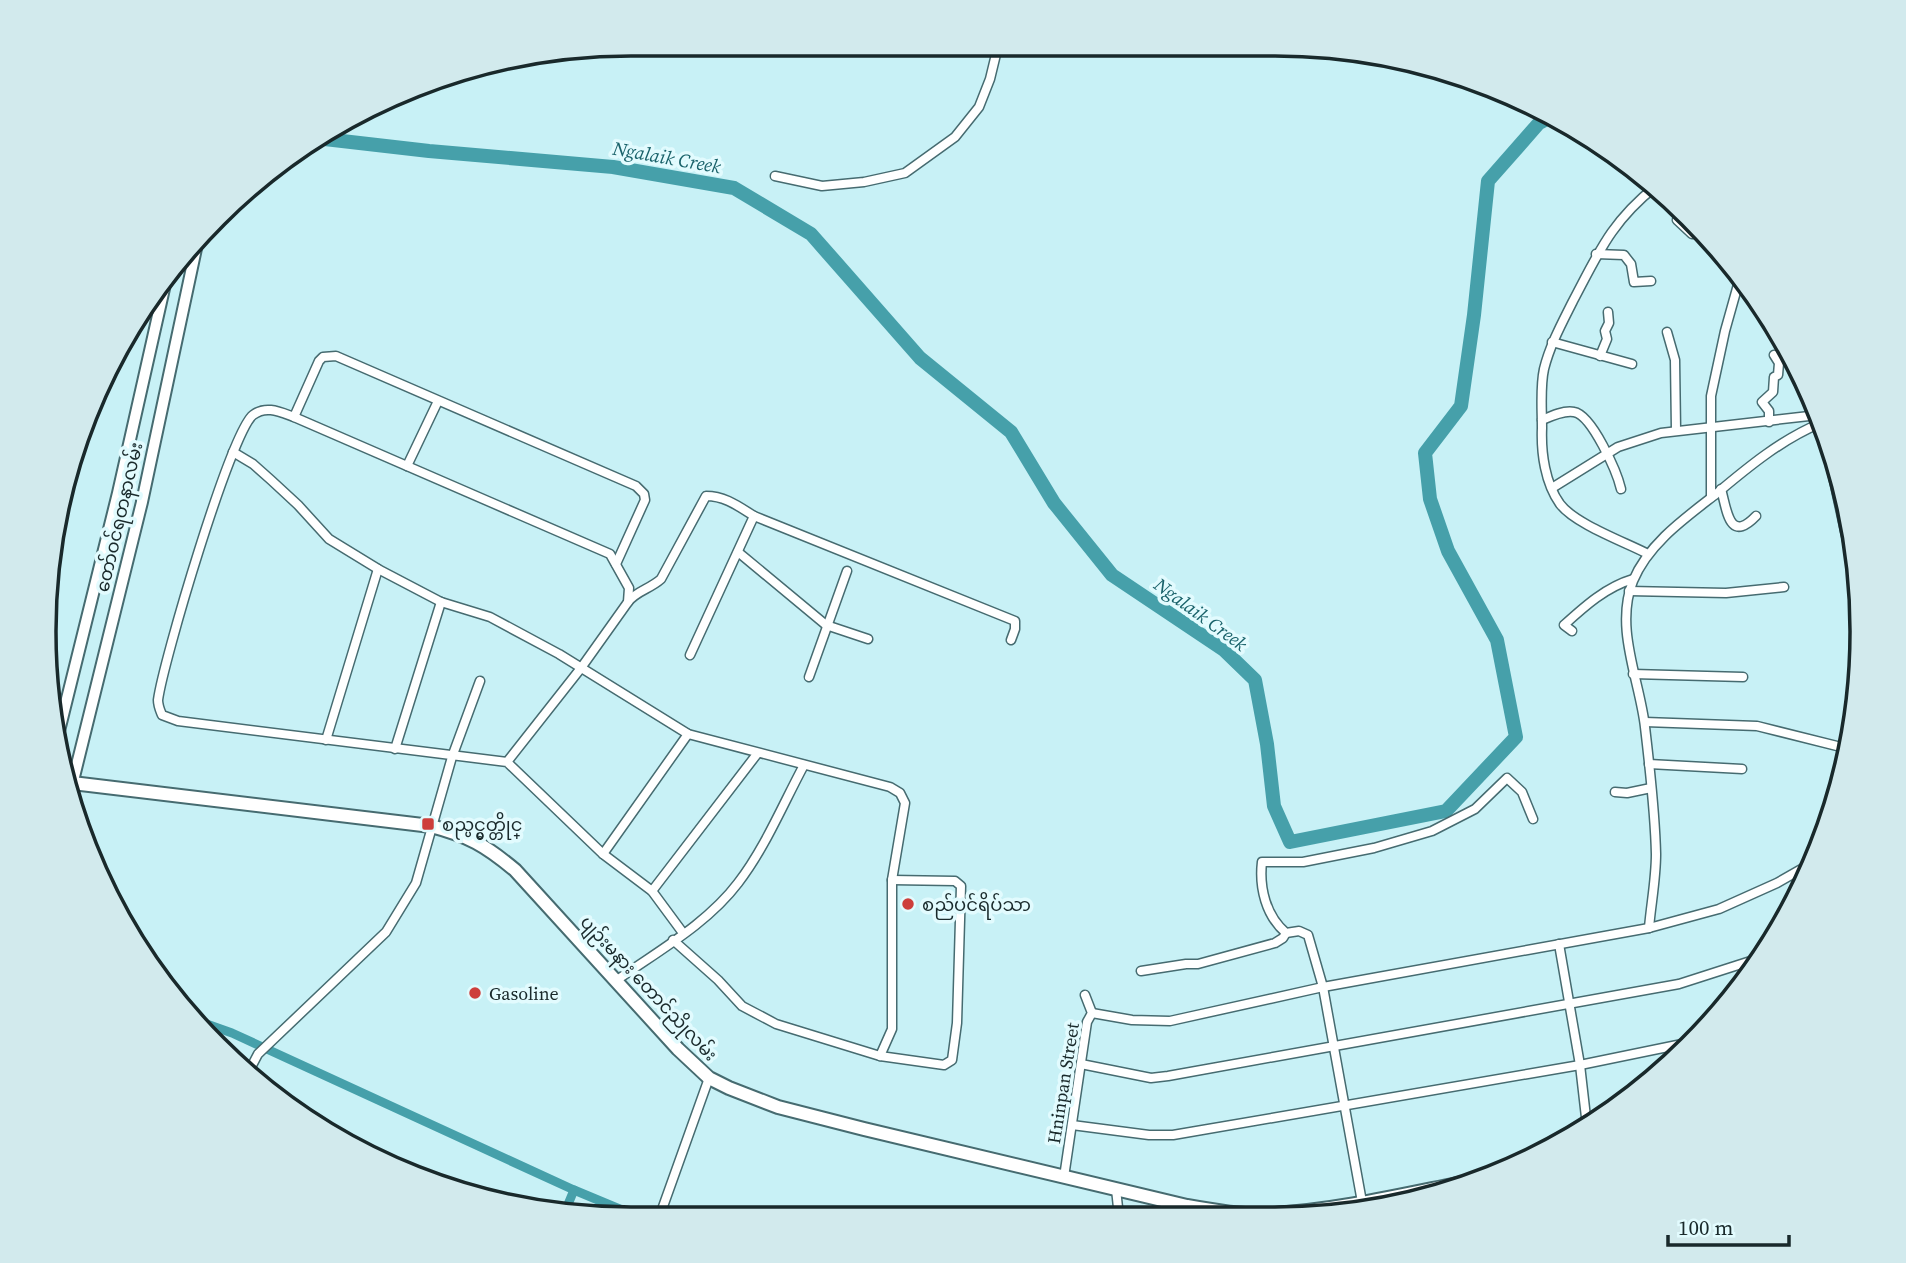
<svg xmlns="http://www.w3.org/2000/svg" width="1906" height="1263" font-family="'Source Serif 4','Noto Sans Myanmar',serif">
<rect width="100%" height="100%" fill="#c8f1f6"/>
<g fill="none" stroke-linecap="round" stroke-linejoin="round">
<g stroke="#46a0aa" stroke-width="9">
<polyline points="201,1022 232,1033 574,1190 634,1215"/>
<polyline points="564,1214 574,1190"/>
</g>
<polyline stroke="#46a0aa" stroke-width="14" points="316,138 429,151 613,167 734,188 811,234 920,358 1011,432 1054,503 1112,575 1224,650 1255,680 1267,744 1274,806 1290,842 1446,811 1516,737 1497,640 1448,551 1430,499 1425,453 1461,406 1474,315 1488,181 1539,123 1552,116"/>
<defs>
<g id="minor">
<polyline points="775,176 822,186 864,182 905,173 955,137 979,107 990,79 998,46"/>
<polyline points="1677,220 1692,234 1703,233"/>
<polyline points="1596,254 1624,255 1631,264 1634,282 1651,281"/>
<polyline points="1667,332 1675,360 1676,430"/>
<polyline points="1552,342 1632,364"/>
<polyline points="1600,356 1607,339 1605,331 1609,323 1608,312"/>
<polyline points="294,417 319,361 323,357 336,356 636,486 644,494 645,500 616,564"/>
<path d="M1542,420C1551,416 1564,410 1574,412C1592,415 1617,472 1621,489"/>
<polyline points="1769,422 1769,411 1762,402 1773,392 1774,377 1778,375 1779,363 1774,355"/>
<polyline points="1823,430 1852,563 1860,616"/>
<polyline points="233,452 253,464 271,480 298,505 329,539 378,569 441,602 490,617 559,654 688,734 890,787 900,793 905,803 892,880 892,1029 880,1056"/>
<polyline points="407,466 438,401"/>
<polyline points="1552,488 1618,447 1661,433 1818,415"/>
<path d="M1721,489C1727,510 1729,544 1756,516"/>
<polyline points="1711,497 1711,396 1725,331 1741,274"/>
<polyline points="738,552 826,625 868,639"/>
<path d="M1648,554C1625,542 1575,524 1560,504C1545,483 1541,453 1542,428C1542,409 1540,387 1544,369C1550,345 1562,323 1573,301C1599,252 1611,222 1656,186"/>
<polyline points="1629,591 1726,593 1784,587"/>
<path d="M628,602C636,591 650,589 661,579L706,496C725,496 738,506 754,516L1015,621V629L1011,640"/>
<path d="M1572,631L1564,625C1585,606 1606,587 1633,579"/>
<polyline points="690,655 754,516"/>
<polyline points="1633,674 1743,677"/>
<polyline points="809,677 847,571"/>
<polyline points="1645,722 1757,726 1845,748"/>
<polyline points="326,740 378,569"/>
<polyline points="395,749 441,602"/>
<path d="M507,762L581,668L628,602L629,588L610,554L294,417C280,412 266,405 253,415C231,432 163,662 158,700C158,706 160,710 162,715L178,721L507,762L603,854L652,891L683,933"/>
<polyline points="1844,763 1845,748 1858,694"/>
<polyline points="1649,764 1742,769"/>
<polyline points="1615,792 1627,793 1651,788"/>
<polyline points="603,854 688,734"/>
<polyline points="652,891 757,754"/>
<path d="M1649,928C1651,904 1656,879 1656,854C1655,812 1650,769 1645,727C1640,681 1614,628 1633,581C1648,544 1685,518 1716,494C1748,467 1782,439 1821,423"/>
<polyline points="673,940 718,980 742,1006 776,1024 880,1056 944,1065 952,1060 957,1023 961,886 955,881 892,880"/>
<polyline points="1559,944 1580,1065 1587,1126"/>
<polyline points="1141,971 1186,964 1198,964 1275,943 1283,938 1286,933"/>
<path d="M617,980C658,951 707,924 738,883C765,848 783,804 804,765"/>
<polyline points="1092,1013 1132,1020 1170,1021 1323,987 1649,928 1719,909 1777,883 1812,863"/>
<polyline points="1081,1064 1151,1078 1168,1076 1679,984 1760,958"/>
<polyline points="247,1075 258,1054 386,932 416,883 452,757 480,681"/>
<polyline points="1072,1125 1149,1135 1173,1135 1580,1065 1692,1042"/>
<polyline points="361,1151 383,1162"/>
<polyline points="1064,1177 1087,1022 1092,1013 1085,995"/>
<polyline points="1116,1189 1119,1217"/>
<path d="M1362,1202L1323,987L1308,935L1299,931L1286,933C1266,916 1259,888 1262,862H1303L1374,848L1432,831L1475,809L1507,778L1522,792L1533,819"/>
<polyline points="660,1215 709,1078"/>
</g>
<g id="secondary">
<polyline points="59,731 118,493 168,271"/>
<polyline points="69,797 142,502 197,244"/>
</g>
<path id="primary" d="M64,782L431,826C469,836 485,845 515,870L678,1049L709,1078L729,1088L778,1107L864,1129L1187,1206C1215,1211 1244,1216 1273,1214C1342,1210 1410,1193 1477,1180"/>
</defs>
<use href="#minor" stroke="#466b70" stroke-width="11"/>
<use href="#secondary" stroke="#466b70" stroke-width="14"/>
<use href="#primary" stroke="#466b70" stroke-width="16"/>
<use href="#minor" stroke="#fff" stroke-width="8"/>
<use href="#secondary" stroke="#fff" stroke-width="10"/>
<use href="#primary" stroke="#fff" stroke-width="12"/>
</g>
<g fill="#cd3e3b" stroke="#e2fbfe" stroke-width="2.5">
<rect x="421" y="817" width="14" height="14" rx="3.5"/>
<circle cx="908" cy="904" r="7"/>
<circle cx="475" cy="993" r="7"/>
</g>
<g text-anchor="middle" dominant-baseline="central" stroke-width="7" stroke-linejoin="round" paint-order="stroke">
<g font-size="18" fill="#19292b" stroke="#e2fbfe">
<text transform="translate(119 517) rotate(-77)">တော်ဝင်ရတနာလမ်း</text>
<text transform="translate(649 988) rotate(47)">ပျဉ်းမနား တောင်ညိုလမ်း</text>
<text transform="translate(1063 1083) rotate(-81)">Hninpan Street</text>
</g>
<g font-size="18" fill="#19292b" stroke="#e2fbfe" text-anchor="start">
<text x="442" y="824">စည္ပင္မွတ္တိုင္</text>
<text x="922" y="904">စည်ပင်ရိပ်သာ</text>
<text x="489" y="993">Gasoline</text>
</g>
<g font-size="19" font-style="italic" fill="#19626a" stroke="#e2fbfe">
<text transform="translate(667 157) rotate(10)">Ngalaik Creek</text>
<text transform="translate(1201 614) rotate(36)">Ngalaik Creek</text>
</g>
</g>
<path d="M0 0H1906V1263H0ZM631 56H1275A575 575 0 0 1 1850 631V632A575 575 0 0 1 1275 1207H631A575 575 0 0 1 56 632V631A575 575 0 0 1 631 56Z" fill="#d2eaed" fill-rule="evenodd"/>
<path fill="none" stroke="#19292b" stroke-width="3.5" d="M631 56H1275A575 575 0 0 1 1850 631V632A575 575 0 0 1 1275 1207H631A575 575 0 0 1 56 632V631A575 575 0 0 1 631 56Z"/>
<path d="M1668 1235v10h121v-10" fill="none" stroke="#19292b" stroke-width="3.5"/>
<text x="1678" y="1235" font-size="21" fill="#19292b" stroke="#e2fbfe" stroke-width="5" paint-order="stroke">100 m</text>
</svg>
